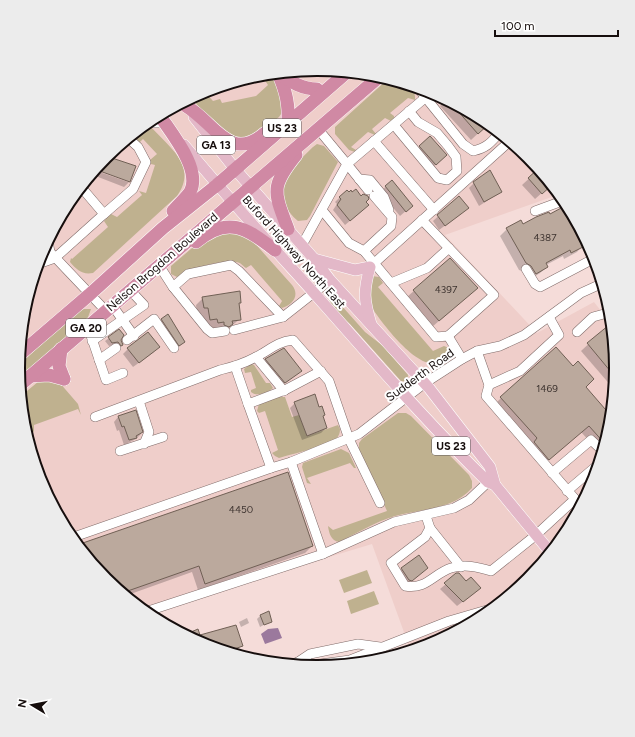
<svg xmlns="http://www.w3.org/2000/svg" width="635" height="737" font-family="Figtree,sans-serif">
<rect width="100%" height="100%" fill="#f5dcd9"/>
<polygon fill="#efceca" points="318,69 376,75 432,92 484,120 529,157 560,194 445,235 537,333 594,302 613,326 617,369 611,427 594,483 566,535 542,564 484,618 448,636 409,646 372,544 145,613 106,580 68,535 41,483 24,427 18,368 24,310 41,254 69,202 106,157 151,119 203,92 259,75"/>
<g fill="#bfb18f">
<path d="M265,75C283,78 282,97 283,111L279,117L256,136L235,139L216,126L191,98L204,91L213,101L220,99L222,103L256,96L268,85L264,79Z"/>
<path d="M388,79C400,82 417,85 415,100L408,98L390,113L394,116V119L391,121L385,118L372,129L376,134L375,135L368,132L351,147L356,150L355,152L349,150L335,134V127Z"/>
<path d="M146,126H150C170,148 198,166 177,196L93,273C82,275 77,270 70,262L71,258L72,259L108,227L104,221L111,214L117,217L142,195L139,191L146,193L155,165L151,164L150,160L157,154L143,139L139,143L133,136Z"/>
<path d="M317,144L324,146L338,162L310,216L307,220L298,221C274,201 281,178 301,159C306,154 311,148 317,144Z"/>
<path d="M226,230L251,239L292,285C300,295 293,305 282,308L279,306L282,301L251,265L246,268C243,266 240,262 236,262C222,259 189,269 177,277L171,274V266L198,243Z"/>
<path d="M372,276L379,277L383,283L378,287L433,351L444,346L449,348C450,354 448,358 443,361C420,377 379,319 368,302Z"/>
<polygon points="330,298 341,305 365,332 383,346 408,375 407,382 401,381 350,324 335,311 329,300"/>
<polygon points="84,309 91,309 87,320 19,378 18,366 75,313"/>
<path d="M251,364L254,365L266,383H270L273,388C267,393 257,397 251,392V390L256,388L251,372L245,373L244,369Z"/>
<polygon points="39,381 59,382 78,404 81,415 78,409 34,425 34,432 30,429 25,433 21,396"/>
<path d="M279,397H285L292,417L299,415L307,436L338,425L340,429C340,433 339,435 337,438C328,446 292,454 279,458L275,456L272,453L278,450L265,411L259,413L257,411L259,404Z"/>
<path d="M398,413H406L411,416L469,475L472,481V488C453,510 420,509 395,516C375,522 357,533 339,542C331,541 329,533 328,526L333,530L387,511L359,449V443L362,439Z"/>
<polygon points="341,449 349,453 356,468 354,468 350,463 307,478 311,484 307,483 302,467 303,463"/>
<polygon points="367,570 372,583 344,593 339,580"/>
<polygon points="374,591 379,604 351,614 347,601"/>
</g>
<polygon fill="#9b799d" points="278,628 282,638 265,644 261,634 268,629"/>
<g fill="#0003">
<polygon points="446,99 484,120 489,123 471,140 440,106"/>
<polygon points="430,137 446,155 431,169 415,151"/>
<polygon points="516,146 529,157 552,184 535,199 522,185 534,174 513,149"/>
<polygon points="105,157 134,167 129,182 124,187 93,175 94,170 128,182 128,180 96,169"/>
<polygon points="392,181 407,210 400,216 380,192"/>
<polygon points="474,183 501,192 479,206 469,188"/>
<polygon points="340,197 365,202 363,210 345,225 333,210 337,204 335,202"/>
<polygon points="459,197 462,213 439,230 433,221"/>
<polygon points="523,225 583,245 577,252 564,259 563,256 546,265 547,267 540,273 529,280 524,272 519,270 500,236 507,229"/>
<polygon points="450,259 477,288 432,327 407,297"/>
<polygon points="203,298 240,302 238,305 240,319 225,331 211,329 211,325 204,326 202,314 197,315 196,305"/>
<polygon points="162,319 181,345 176,348 159,322"/>
<polygon points="608,326 613,332 617,369 615,384 612,387 581,351"/>
<polygon points="119,331 122,344 118,348 115,345 109,346 105,341"/>
<polygon points="128,349 154,352 133,367 123,354"/>
<polygon points="266,360 300,371 280,387 261,364"/>
<polygon points="573,367 585,387 612,419 603,454 602,455 581,432 542,465 495,404 501,398"/>
<polygon points="295,403 319,409 324,415 322,417 326,428 321,433 302,440 290,408"/>
<polygon points="135,412 141,434 136,439 124,445 119,430 117,431 114,422 118,417"/>
<polygon points="287,473 312,546 305,553 198,590 192,572 125,596 106,580 78,546"/>
<polygon points="427,568 406,585 397,574 402,569"/>
<polygon points="458,574 474,593 457,606 440,589"/>
<polygon points="260,616 271,621 260,627 257,619"/>
<polygon points="247,618 249,623 241,627 239,622"/>
<polygon points="197,630 199,636 242,645 237,650 228,653 203,645 184,635"/>
</g>
<g fill="#bba99d" stroke="#706055">
<polygon points="449,101 484,120 489,124 478,134"/>
<polygon points="430,136 447,155 436,165 419,146"/>
<polygon points="106,156 136,166 130,182 97,170"/>
<polygon points="539,168 552,185 542,194 528,178"/>
<polygon points="490,170 502,192 484,202 473,182"/>
<polygon points="392,180 413,206 406,212 385,186"/>
<polygon points="356,189 361,196 363,194 368,196 369,199 366,202 369,205 350,221 337,205 341,199 339,197 347,190 349,192 351,190 352,192"/>
<polygon points="459,196 469,208 445,226 437,215"/>
<polygon points="563,207 585,246 571,253 570,250 546,263 548,267 536,274 531,266 526,263 506,228 521,220 523,224 536,217 549,212 550,214"/>
<polygon points="450,258 478,288 439,321 413,290"/>
<polygon points="240,291 241,303 239,303 241,320 232,321 233,324 229,327 224,325 224,322 218,323 217,319 210,320 208,308 204,308 202,297"/>
<polygon points="168,314 185,342 179,346 161,319"/>
<polygon points="609,325 613,330 617,369 616,378 587,343"/>
<polygon points="119,329 124,335 121,340 123,345 121,346 118,342 112,343 108,337"/>
<polygon points="148,332 160,347 139,363 127,348"/>
<polygon points="556,347 573,366 578,361 594,379 586,387 612,417 606,445 589,426 549,460 534,442 537,438 500,397"/>
<polygon points="284,348 302,371 285,383 265,359"/>
<polygon points="315,394 319,407 322,406 325,415 323,416 327,428 307,436 294,402"/>
<polygon points="136,410 143,432 136,436 137,438 129,440 124,426 122,427 118,416"/>
<polygon points="288,472 313,546 205,584 199,566 122,593 106,580 77,545"/>
<polygon points="419,555 428,568 412,581 409,580 401,568"/>
<polygon points="456,573 459,573 466,581 471,577 481,588 463,602 444,583"/>
<polygon points="269,611 272,622 264,625 260,615"/>
<polygon points="236,625 243,646 225,652 203,645 184,635 198,629 200,635"/>
</g>
<g fill="none" stroke-linecap="round" stroke-linejoin="round">
<defs>
<g id="minor">
<path d="M418,88L463,144L473,151C486,148 491,143 499,133L498,131"/>
<polyline points="147,123 165,123"/>
<polyline points="394,125 438,178 447,180 457,171 456,157 448,146 437,133 418,122 409,111"/>
<polyline points="374,141 434,210"/>
<polyline points="359,179 370,180 384,197 389,210"/>
<polyline points="368,190 347,164 432,92"/>
<polyline points="322,210 349,243 364,251 436,337 448,336 462,359"/>
<polyline points="535,211 565,200"/>
<polyline points="104,214 133,189 146,162 138,147 128,138"/>
<polyline points="422,220 494,295 448,336"/>
<polyline points="48,241 50,252 106,311"/>
<polyline points="302,245 347,164 318,129"/>
<polyline points="364,251 391,226 392,217 374,196"/>
<polyline points="38,264 55,258 104,214 81,187"/>
<polyline points="370,267 510,141"/>
<polyline points="526,269 535,284 540,287 595,258"/>
<polyline points="162,270 173,287 188,274 231,265 239,271 283,317"/>
<polyline points="391,283 427,268 449,248"/>
<polyline points="173,287 207,329 212,333 225,331"/>
<polyline points="112,305 134,336"/>
<polyline points="88,327 106,380 123,373"/>
<polyline points="234,330 283,317 330,280"/>
<polyline points="577,332 593,317 611,312"/>
<polyline points="127,340 154,319 174,348"/>
<polyline points="92,341 144,305 130,290"/>
<polyline points="477,351 489,385 486,396 575,499"/>
<polyline points="256,357 284,391"/>
<polyline points="99,360 116,348"/>
<polyline points="235,366 248,404 285,390 321,371"/>
<polyline points="489,385 520,371 559,335 549,317"/>
<polyline points="139,401 149,432 144,444"/>
<polyline points="248,404 271,468 291,462 359,434 425,383 462,359 477,351 500,346 524,335 581,293 603,283"/>
<path d="M95,417L220,370C233,367 245,363 256,357C270,350 276,342 293,340L329,381L349,439L380,503"/>
<polyline points="120,451 163,437"/>
<polyline points="291,462 323,554 394,522 454,508 469,500 488,482"/>
<polyline points="552,473 591,440 604,452"/>
<polyline points="567,491 600,463"/>
<path d="M426,516L430,528L425,537L391,563L405,586C426,590 433,574 451,568C465,564 478,567 491,571L536,535L575,499L583,505"/>
<polyline points="430,528 461,567"/>
<polyline points="71,538 271,468"/>
<polyline points="145,612 323,554"/>
<polyline points="298,662 313,665 350,660 449,621 497,607"/>
<polyline points="287,665 298,662 310,654 358,644 380,647"/>
</g>
<g id="major">
<polyline points="194,117 235,169 314,259 330,280 429,388 490,467 495,485 551,553"/>
<path d="M184,145C226,196 270,244 314,293C371,357 426,422 488,482L495,485"/>
<path d="M314,259L355,270L370,267C363,292 364,300 371,324"/>
</g>
<g id="highway">
<path d="M278,73C286,91 289,104 288,123"/>
<path d="M278,73C290,81 301,89 317,89"/>
<path d="M186,106C214,122 230,164 265,133"/>
<path d="M160,116C172,134 202,170 190,192C185,199 178,205 173,211"/>
<path d="M288,229C274,192 270,187 296,155"/>
<path d="M196,242C228,215 246,228 275,250"/>
<polyline points="61,349 59,366 64,379"/>
<polyline points="19,355 89,295 163,228 217,185 347,72"/>
<polyline points="30,376 49,375 64,379"/>
<polyline points="20,385 380,76"/>
</g>
</defs>
<use href="#minor" stroke="#816c6a" stroke-width="10"/>
<use href="#major" stroke="#fff" stroke-width="12"/>
<use href="#highway" stroke="#fff" stroke-width="14"/>
<use href="#minor" stroke="#fff" stroke-width="9"/>
<use href="#major" stroke="#e3b8c8" stroke-width="11"/>
<use href="#highway" stroke="#d089a4" stroke-width="13"/>
</g>
<g text-anchor="middle" dominant-baseline="central" stroke-width="4" stroke-linejoin="round" paint-order="stroke">
<g font-size="10" fill="#3f3531">
<text x="545" y="237">4387</text>
<text x="446" y="289">4397</text>
<text x="547" y="388">1469</text>
<text x="241" y="509">4450</text>
</g>
<g fill="#fff" stroke="#5c5656" stroke-width="1">
<rect x="263" y="119" width="38" height="18" rx="3"/>
<rect x="197" y="136" width="38" height="18" rx="3"/>
<rect x="66" y="319" width="40" height="18" rx="3"/>
<rect x="432" y="437" width="38" height="18" rx="3"/>
</g>
<g font-size="11" font-weight="bold" fill="#160e0d">
<text x="282" y="128">US 23</text>
<text x="216" y="145">GA 13</text>
<text x="86" y="328">GA 20</text>
<text x="451" y="446">US 23</text>
</g>
<g font-size="12" fill="#160e0d" stroke="#fff">
<text transform="translate(294 252) rotate(48)">Buford Highway North East</text>
<text transform="translate(162 262) rotate(-41)">Nelson Brogdon Boulevard</text>
<text transform="translate(420 375) rotate(-36)">Sudderth Road</text>
</g>
</g>
<path d="M0 0H635V737H0ZM25 368a292 292 0 1 1 584 0a292 292 0 1 1-584 0Z" fill="#ececec" fill-rule="evenodd"/>
<path fill="none" stroke="#160e0d" stroke-width="2" d="M25 368a292 292 0 1 1 584 0a292 292 0 1 1-584 0Z"/>
<g transform="translate(32 705) rotate(280)" stroke="#ffffff" stroke-width="3" paint-order="stroke">
<path d="M0-3L7 15L0 10L-7 15Z" fill="#160e0d"/>
<text y="-6" font-size="11" font-weight="bold" text-anchor="middle" fill="#160e0d">N</text>
</g>
<path d="M495 30v6h123v-6" fill="none" stroke="#160e0d" stroke-width="2"/>
<text x="501" y="30" font-size="12" fill="#160e0d" stroke="#ffffff" stroke-width="3" paint-order="stroke">100 m</text>
</svg>
